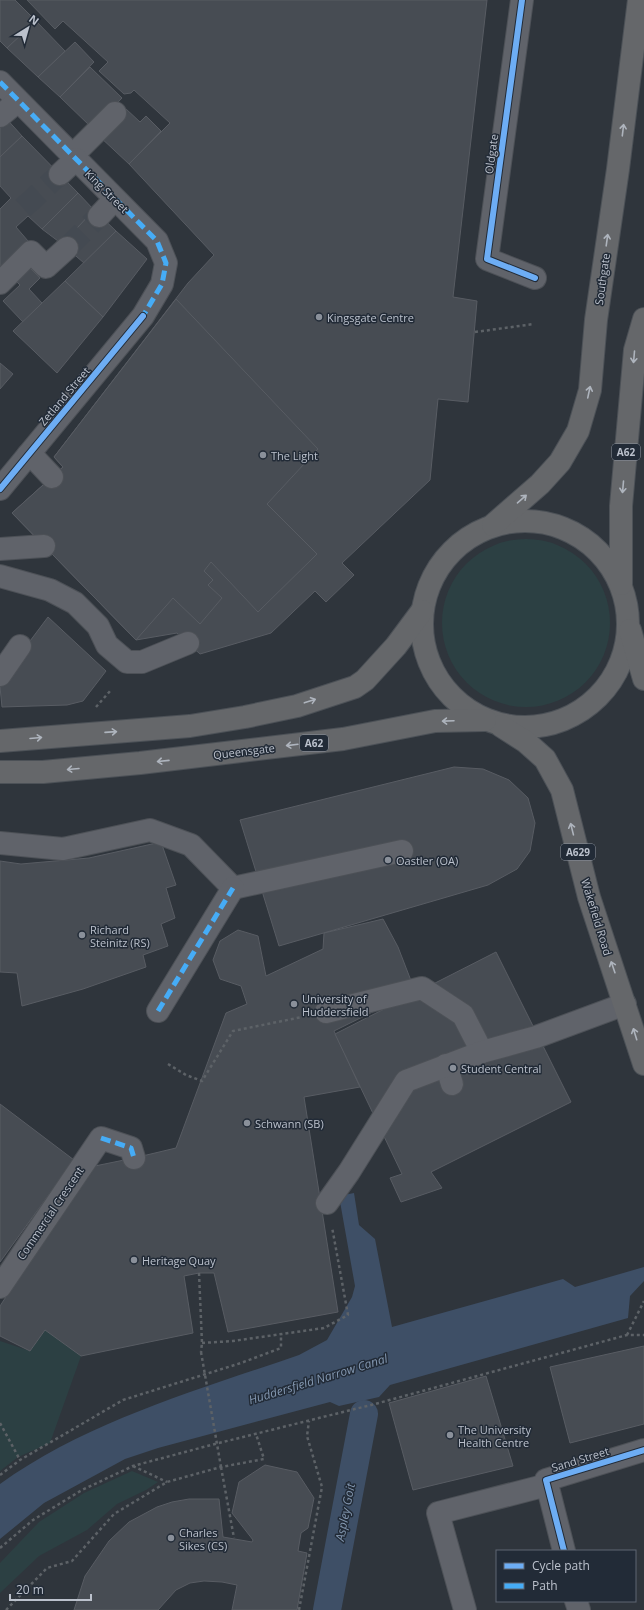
<svg xmlns="http://www.w3.org/2000/svg" width="644" height="1610" font-family="'Open Sans',sans-serif">
<rect width="100%" height="100%" fill="#2f353c"/>
<g fill="#2c4043">
<circle cx="526" cy="623" r="84"/>
<polygon points="45,1330 81,1356 50,1443 18,1457 0,1471 0,1341 30,1351"/>
<polygon points="132,1471 158,1482 146,1490 117,1504 87,1530 39,1556 0,1593 0,1563 39,1522 84,1493"/>
</g>
<path fill="#3e4f66" d="M354,1193L359,1225L375,1239L392,1327L563,1279L575,1287L644,1267V1281L630,1296L628,1318L390,1385L379,1397L339,1406L330,1402L158,1448L125,1459L44,1503L0,1539V1484C88,1421 198,1390 299,1355L327,1340L352,1297L355,1286L339,1196Z"/>
<g fill="none" stroke-linecap="round" stroke-linejoin="round">
<polyline stroke="#3e4f66" stroke-width="28" points="327,1610 364,1414"/>
</g>
<g fill="#474c53" stroke="#585c63">
<polygon points="0,0 15,0 36,21 7,48 0,41"/>
<polygon points="27,0 487,0 453,297 477,301 468,402 438,399 430,480 342,563 354,575 326,602 315,591 271,633 200,654 177,633 136,640 12,513 63,467 54,457 188,283 214,255 129,164 170,123 134,90 131,93 124,94 99,71 108,62 63,21 55,29"/>
<polygon points="36,21 65,51 38,77 7,48"/>
<polygon points="75,42 94,62 60,97 38,77"/>
<polygon points="90,67 122,98 95,126 91,127 60,97"/>
<polygon points="125,108 140,122 146,116 161,131 129,164 99,136"/>
<polygon points="4,116 22,136 0,157 0,120"/>
<polygon points="22,136 78,193 42,229 28,216 16,227 28,241 0,268 0,209 11,198 0,186 0,157"/>
<polygon points="78,193 94,210 62,244 42,229"/>
<polygon points="94,210 116,231 84,263 62,244"/>
<polygon points="116,231 147,259 103,317 65,281"/>
<polygon points="29,267 40,278 29,289 42,303 23,322 3,301 20,285 15,280"/>
<polygon points="65,281 103,317 57,373 13,331"/>
<polygon points="176,299 318,449 267,504 317,554 258,612 211,562 204,571 213,580 208,585 222,598 200,624 173,598 136,640 12,513 63,467 54,457"/>
<polygon points="0,363 13,374 0,389"/>
<polygon points="48,617 106,671 83,701 67,705 2,707 0,687 12,665"/>
<polygon points="454,767 483,769 509,780 528,798 535,823 530,851 517,869 488,885 279,946 240,820"/>
<polygon points="161,842 176,885 166,888 175,918 161,924 168,946 143,955 146,967 83,989 22,1006 17,973 0,972 0,861 21,864 89,858"/>
<polygon points="383,919 398,947 415,991 334,1031 360,1087 304,1097 338,1312 228,1332 214,1273 199,1273 184,1276 193,1333 81,1356 45,1330 30,1351 0,1336 0,1306 90,1167 134,1158 176,1148 226,1013 247,1004 241,986 220,979 213,960 220,941 238,930 258,936 266,976 323,949 324,933"/>
<polygon points="496,952 571,1102 431,1172 442,1188 401,1202 390,1178 402,1174 335,1034"/>
<polygon points="0,1104 74,1160 0,1262"/>
<polygon points="644,1346 644,1424 570,1443 550,1367"/>
<polygon points="486,1376 513,1466 413,1490 389,1403"/>
<polygon points="265,1465 297,1472 314,1498 308,1528 301,1533 298,1551 307,1553 297,1610 232,1610 237,1585 222,1582 204,1581 190,1583 176,1590 158,1610 74,1610 85,1576 109,1541 129,1522 157,1507 172,1502 189,1499 219,1499 223,1537 252,1542 253,1540 232,1513 239,1482"/>
</g>
<g fill="none" stroke-linecap="round" stroke-linejoin="round">
<g stroke="#444a52" stroke-width="22" stroke-dasharray="22 11" stroke-linecap="butt">
<polyline points="23,208 60,174"/>
<polyline points="67,248 99,216"/>
</g>
<defs>
<g id="minor">
<polyline points="522,0 487,259 535,278"/>
<polyline points="0,82 157,241 166,263 162,284 143,316 0,489"/>
<polyline points="0,116 18,101"/>
<polyline points="72,156 115,113"/>
<polyline points="60,174 76,159"/>
<polyline points="99,216 115,199"/>
<polyline points="0,283 31,252 46,267 67,248"/>
<polyline points="28,455 37,461 52,477"/>
<polyline points="0,549 44,546"/>
<polyline points="0,576 50,590 75,603 98,626 107,645 127,662 142,662 188,643"/>
<polyline points="0,675 20,646"/>
<polyline points="0,843 63,849 150,830 191,845 233,888 402,851"/>
<polyline points="158,1011 233,888"/>
<polyline points="326,1012 422,988 463,1015 482,1052"/>
<polyline points="446,1065 452,1084"/>
<polyline points="327,1203 349,1172 406,1081 482,1052 536,1037 625,1004"/>
<polyline points="0,1287 101,1138 131,1148 134,1158"/>
<polyline points="564,1551 546,1480 644,1450"/>
<polyline points="576,1601 579,1610"/>
<polyline points="465,1610 438,1513 547,1485"/>
</g>
<g id="highway">
<circle cx="525" cy="624" r="103"/>
<polyline points="493,525 540,484 560,462 578,431 590,390 596,320 618,169 639,0"/>
<polyline points="621,584 621,506 635,350 644,319"/>
<polyline points="630,630 644,679"/>
<polyline points="501,726 526,742 545,759 562,790 589,897 644,1064"/>
<polyline points="0,741 190,726 245,717 297,706 355,687 365,680 396,646 422,611"/>
<polyline points="0,772 43,772 140,763 343,739 435,721 485,720"/>
</g>
</defs>
<use href="#minor" stroke="#4d5157" stroke-width="24"/>
<use href="#highway" stroke="#4c5157" stroke-width="24"/>
<g stroke="#5d6267" stroke-width="2.5" stroke-dasharray="3 3" stroke-linecap="butt">
<polyline points="475,332 534,324"/>
<polyline points="96,707 111,690"/>
<polyline points="168,1064 186,1075 202,1081 233,1031 302,1017"/>
<polyline points="199,1273 202,1343 201,1352"/>
<polyline points="627,1335 644,1301"/>
<polyline points="202,1343 233,1341 324,1328 348,1315 332,1227"/>
<polyline points="0,1423 20,1460"/>
<polyline points="133,1466 167,1482"/>
<polyline points="221,1467 234,1538"/>
<polyline points="0,1475 20,1460 123,1400 241,1363 281,1348 281,1334"/>
<polyline points="0,1548 33,1520 82,1490 133,1466 211,1445 375,1404 627,1335 644,1335"/>
<polyline points="6,1610 47,1568 72,1561 114,1514 167,1482 221,1467 264,1459 256,1434"/>
<polyline points="299,1610 322,1487 307,1436 309,1421"/>
</g>
<use href="#minor" stroke="#60636a" stroke-width="22"/>
<use href="#highway" stroke="#65676a" stroke-width="22"/>
<polyline stroke="#5d6267" stroke-width="2.5" stroke-dasharray="3 3" stroke-linecap="butt" points="201,1352 221,1467"/>
<g stroke="#46acf6" stroke-width="5" stroke-dasharray="10 5" stroke-linecap="butt">
<polyline points="0,82 157,241 166,263 162,284 143,316"/>
<polyline points="158,1011 233,888"/>
<polyline points="101,1138 131,1148 134,1158"/>
</g>
<defs>
<g id="cycleway">
<polyline points="522,0 487,259 535,278"/>
<polyline points="0,489 143,316"/>
<polyline points="564,1551 546,1480 644,1450"/>
</g>
</defs>
<use href="#cycleway" stroke="#222b37" stroke-width="8"/>
<use href="#cycleway" stroke="#6dadf4" stroke-width="6"/>
</g>
<defs><path id="oneway-shaft" d="M-6 0H5M1.5-3L5.5 0L1.5 3" fill="none" stroke-width="1.6" stroke-linecap="round" stroke-linejoin="round"/></defs>
<g stroke="#aeb4bd">
<use href="#oneway-shaft" transform="translate(623 130) rotate(-83)"/>
<use href="#oneway-shaft" transform="translate(607 240) rotate(-82)"/>
<use href="#oneway-shaft" transform="translate(634 357) rotate(95)"/>
<use href="#oneway-shaft" transform="translate(589 392) rotate(-78)"/>
<use href="#oneway-shaft" transform="translate(623 487) rotate(95)"/>
<use href="#oneway-shaft" transform="translate(522 499) rotate(-41)"/>
<use href="#oneway-shaft" transform="translate(310 701) rotate(-18)"/>
<use href="#oneway-shaft" transform="translate(448 721) rotate(178)"/>
<use href="#oneway-shaft" transform="translate(111 732) rotate(-4)"/>
<use href="#oneway-shaft" transform="translate(36 738) rotate(-5)"/>
<use href="#oneway-shaft" transform="translate(292 745) rotate(173)"/>
<use href="#oneway-shaft" transform="translate(163 761) rotate(174)"/>
<use href="#oneway-shaft" transform="translate(73 769) rotate(175)"/>
<use href="#oneway-shaft" transform="translate(572 829) rotate(-104)"/>
<use href="#oneway-shaft" transform="translate(613 967) rotate(-109)"/>
<use href="#oneway-shaft" transform="translate(635 1034) rotate(-107)"/>
</g>
<g fill="#8a909a" stroke="#222b37" stroke-width="1.5">
<circle cx="319" cy="317" r="4"/>
<circle cx="263" cy="455" r="4"/>
<circle cx="388" cy="860" r="4"/>
<circle cx="82" cy="935" r="4"/>
<circle cx="294" cy="1004" r="4"/>
<circle cx="453" cy="1068" r="4"/>
<circle cx="247" cy="1123" r="4"/>
<circle cx="134" cy="1260" r="4"/>
<circle cx="450" cy="1435" r="4"/>
<circle cx="171" cy="1538" r="4"/>
</g>
<g text-anchor="middle" dominant-baseline="central" stroke-width="3" stroke-linejoin="round" paint-order="stroke">
<g fill="#222b37" stroke="#8d949f" stroke-width="1">
<rect x="612" y="444" width="28" height="16" rx="3"/>
<rect x="300" y="735" width="28" height="16" rx="3"/>
<rect x="561" y="844" width="34" height="16" rx="3"/>
</g>
<g font-size="10" font-weight="bold" fill="#bbc1cc">
<text x="626" y="452">A62</text>
<text x="314" y="743">A62</text>
<text x="578" y="852">A629</text>
</g>
<g font-size="11" fill="#bbc1cc" stroke="#222b37">
<text transform="translate(491 154) rotate(-82)">Oldgate</text>
<text transform="translate(107 191) rotate(45)">King Street</text>
<text transform="translate(602 279) rotate(-82)">Southgate</text>
<text transform="translate(64 396) rotate(-50)">Zetland Street</text>
<text transform="translate(244 751) rotate(-7)">Queensgate</text>
<text transform="translate(597 917) rotate(73)">Wakefield Road</text>
<text transform="translate(50 1213) rotate(-56)">Commercial Crescent</text>
<text transform="translate(580 1459) rotate(-17)">Sand Street</text>
</g>
<g font-size="11" fill="#bbc1cc" stroke="#222b37" text-anchor="start">
<text x="327" y="317">Kingsgate Centre</text>
<text x="271" y="455">The Light</text>
<text x="396" y="860">Oastler (OA)</text>
<text x="90" y="929">Richard<tspan x="90" dy="13">Steinitz (RS)</tspan></text>
<text x="302" y="998">University of<tspan x="302" dy="13">Huddersfield</tspan></text>
<text x="461" y="1068">Student Central</text>
<text x="255" y="1123">Schwann (SB)</text>
<text x="142" y="1260">Heritage Quay</text>
<text x="458" y="1429">The University<tspan x="458" dy="13">Health Centre</tspan></text>
<text x="179" y="1532">Charles<tspan x="179" dy="13">Sikes (CS)</tspan></text>
</g>
<g font-size="12" font-style="italic" fill="#8498b1" stroke="#222b37">
<text transform="translate(318 1379) rotate(-17)">Huddersfield Narrow Canal</text>
<text transform="translate(345 1512) rotate(-79)">Aspley Goit</text>
</g>
</g>
<rect x="496" y="1550" width="140" height="52" fill="#222b37" stroke="#5f6773"/>
<rect x="504" y="1563" width="20" height="6" fill="#6dadf4" stroke="#5f6773"/>
<text x="532" y="1570" font-size="12" fill="#bbc1cc">Cycle path</text>
<rect x="504" y="1583" width="20" height="6" fill="#46acf6" stroke="#5f6773"/>
<text x="532" y="1590" font-size="12" fill="#bbc1cc">Path</text>
<g transform="translate(28 28) rotate(37)" stroke="#222b37" stroke-width="3" paint-order="stroke">
<path d="M0-3L7 15L0 10L-7 15Z" fill="#bbc1cc"/>
<text y="-6" font-size="11" font-weight="bold" text-anchor="middle" fill="#bbc1cc">N</text>
</g>
<path d="M10 1594v6h81v-6" fill="none" stroke="#bbc1cc" stroke-width="2"/>
<text x="16" y="1594" font-size="12" fill="#bbc1cc" stroke="#222b37" stroke-width="3" paint-order="stroke">20 m</text>
</svg>
